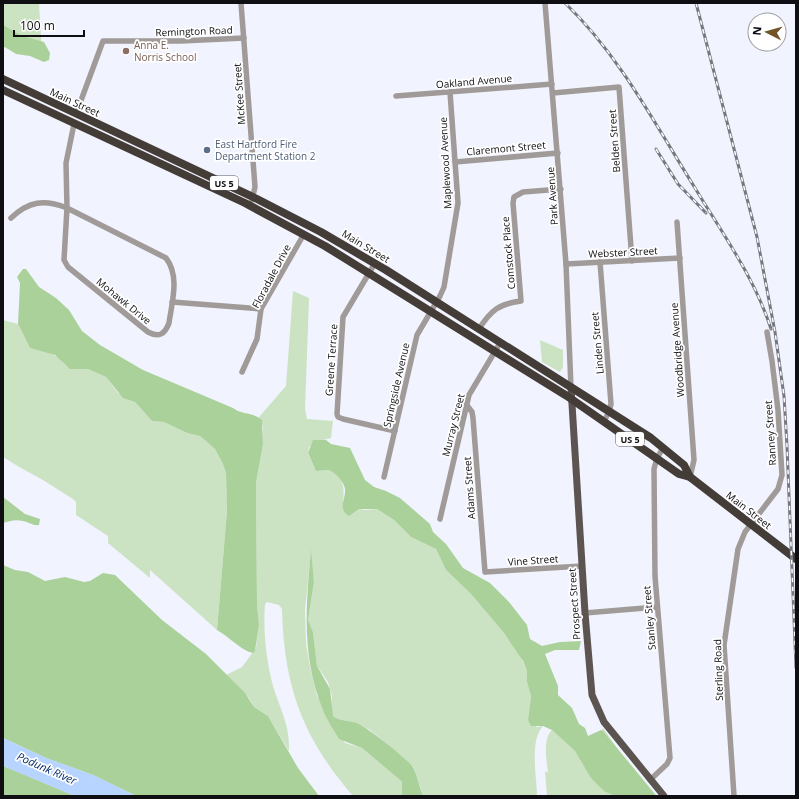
<svg xmlns="http://www.w3.org/2000/svg" width="799" height="799" font-family="'Open Sans',sans-serif">
<rect width="100%" height="100%" fill="#f1f3fe"/>
<g fill="#cbe3c2">
<polygon points="3,3 39,3 42,56 3,34"/>
<path d="M293,291L309,298V300L305,408L307,419L333,421L331,438L319,441L309,447L308,454L316,471L329,470C348,478 343,493 343,509L351,514L359,509L365,510L377,509L394,520L411,537L436,549L446,570L471,594L504,633L519,654L527,671V682L531,696L528,720L537,727L543,726C529,741 537,777 537,796H423L414,768L400,754L370,730L358,724L338,719L333,716L331,710L332,696L328,682L317,666L313,632L308,620L314,582L311,551L305,610L306,644L310,667L317,696L345,743L362,748L400,780L402,782V796H353C302,737 284,686 282,609L279,605L267,602L265,604C263,630 266,660 273,686C280,709 290,725 289,751L268,716L254,707L249,698L226,675L242,667L256,648L259,625L257,604L256,483L263,444V426L259,417L286,386Z"/>
<polygon points="3,320 18,324 30,348 48,352 61,359 65,365 76,369 88,369 106,377 118,393 129,400 135,402 152,421 164,422 187,433 200,436 215,449 223,464 226,473 227,511 217,630 150,570 150,578 108,543 108,536 76,515 76,502 73,499 43,480 21,468 3,457"/>
<polygon points="540,340 563,350 563,367 560,372 542,362"/>
<path d="M603,728L617,748L657,796H547L545,771L548,773C547,761 542,739 552,730L575,751L584,765Z"/>
</g>
<g fill="#aad19a">
<polygon points="3,25 22,36 44,42 50,53 49,60 44,62 30,56 16,54 3,46"/>
<path d="M23,269H26L39,287L56,298L69,310L82,331L100,345L143,370L233,408C242,415 253,412 262,420L263,444L256,483L257,604L259,625L255,651L253,653C242,651 228,636 217,630L227,511L226,473L223,464L215,449L200,436L187,433L164,422L152,421L135,402L123,398L106,377L88,369H70L55,355L30,348L18,324L20,283L17,277Z"/>
<path d="M313,440H326L331,444L350,448L365,480L374,487L386,491L400,498L430,524L433,532L446,544L463,568L490,583L509,602L527,625L530,639L542,646L560,642L581,641L579,650H555L545,654L558,686V695L572,708L579,724L585,728L588,736L601,730L603,731L656,796H615L604,791L591,778L575,751L552,730L543,726H531L528,720L531,696L527,682V671L523,661L504,633L471,594L446,570L436,549L411,537L394,520L377,509H359L349,516C337,509 346,499 345,489C344,482 336,473 329,470L316,471L308,453Z"/>
<path d="M3,497L25,514L40,519L39,525C33,526 29,522 23,521C15,519 10,521 3,523Z"/>
<path d="M311,549L314,582L308,620L313,632L317,666L330,689L333,716C341,722 350,720 359,724C370,730 409,759 414,769C418,778 419,787 423,796H402V782L400,780L362,748L339,739C334,730 327,720 323,710C301,656 306,605 311,549Z"/>
<polygon points="3,565 15,570 28,572 45,581 65,577 84,582 90,581 103,573 115,575 162,620 206,654 245,693 254,707 268,716 298,768 319,796 136,796 93,775 46,758 3,738"/>
<polygon points="3,766 11,769 75,796 3,796"/>
</g>
<polygon fill="#b7d3ff" points="3,738 46,758 93,775 136,796 75,796 3,766"/>
<g fill="none" stroke-linecap="round" stroke-linejoin="round">
<g stroke="#a09b99" stroke-width="5.5">
<polyline points="241,3 255,187 252,200"/>
<polyline points="545,3 566,264 571,388"/>
<polyline points="553,93 619,87 632,261"/>
<polyline points="396,96 552,84"/>
<polyline points="76,114 103,41 181,41 244,38"/>
<polyline points="455,162 558,153"/>
<path d="M11,218C29,201 44,199 67,208L166,258C180,276 172,302 169,323C165,334 159,338 148,332L68,267L64,260L67,208L66,163L74,124"/>
<polyline points="677,222 694,460 690,477"/>
<polyline points="600,262 611,404 609,412 604,421"/>
<polyline points="375,263 343,317 337,414 338,417 343,419 395,431"/>
<polyline points="566,264 680,258"/>
<polyline points="172,302 261,309"/>
<path d="M479,329C491,310 499,304 521,301L513,203L514,197L523,192L561,189"/>
<polyline points="242,372 257,339 261,309 304,234"/>
<polyline points="466,404 472,412 473,418 485,572 582,566"/>
<polyline points="384,477 417,335 440,296 444,287 458,203 450,92"/>
<polyline points="440,519 469,395 500,343"/>
<polyline points="585,613 657,607"/>
<polyline points="650,780 667,764 670,758 655,576 654,469 657,458 663,448"/>
<polyline points="734,796 724,645 738,549 745,532 778,489 782,475 778,410 772,361 767,332"/>
</g>
<polyline stroke="#5c5450" stroke-width="7" points="571,388 585,613 592,695 604,722 664,796"/>
<g stroke="#443c37" stroke-width="8">
<polyline points="3,79 257,199 321,232 386,270 651,438 684,465 690,477"/>
<polyline points="3,90 245,203 325,246 567,396 679,474 690,477 796,559"/>
</g>
<defs>
<g id="rail">
<path d="M565,3C620,56 655,124 695,188C722,233 755,278 771,329"/>
<polyline points="696,3 757,237 775,332 784,396 787,446 796,668"/>
<polyline points="656,149 678,184 706,213"/>
</g>
</defs>
<use href="#rail" stroke="#76777f" stroke-width="3"/>
<use href="#rail" stroke="#fff" stroke-width="1.5" stroke-dasharray="4.5" stroke-linecap="butt"/>
</g>
<circle fill="#8d6e63" stroke="#fff" stroke-width="1.5" cx="126" cy="51" r="4"/>
<circle fill="#5c6f8a" stroke="#fff" stroke-width="1.5" cx="207" cy="150" r="4"/>
<g text-anchor="middle" dominant-baseline="central" stroke-width="3.5" stroke-linejoin="round" paint-order="stroke">
<g fill="#fff" stroke="#57575a" stroke-width="1">
<rect x="210" y="176" width="28" height="14" rx="3"/>
<rect x="616" y="432" width="28" height="14" rx="3"/>
</g>
<g font-size="9" font-weight="bold" fill="#0f0f13">
<text x="224" y="183">US 5</text>
<text x="630" y="439">US 5</text>
</g>
<g font-size="10" fill="#0f0f13" stroke="#fff">
<text transform="translate(194 31) rotate(-2)">Remington Road</text>
<text transform="translate(474 81) rotate(-5)">Oakland Avenue</text>
<text transform="translate(239 94) rotate(-94)">McKee Street</text>
<text transform="translate(75 102) rotate(25)">Main Street</text>
<text transform="translate(614 141) rotate(-94)">Belden Street</text>
<text transform="translate(506 148) rotate(-5)">Claremont Street</text>
<text transform="translate(445 163) rotate(-93)">Maplewood Avenue</text>
<text transform="translate(552 196) rotate(-94)">Park Avenue</text>
<text transform="translate(366 246) rotate(31)">Main Street</text>
<text transform="translate(623 252) rotate(-3)">Webster Street</text>
<text transform="translate(508 253) rotate(-95)">Comstock Place</text>
<text transform="translate(271 276) rotate(-62)">Floradale Drive</text>
<text transform="translate(124 301) rotate(39)">Mohawk Drive</text>
<text transform="translate(597 343) rotate(-95)">Linden Street</text>
<text transform="translate(677 350) rotate(-94)">Woodbridge Avenue</text>
<text transform="translate(331 360) rotate(-86)">Greene Terrace</text>
<text transform="translate(396 385) rotate(-77)">Springside Avenue</text>
<text transform="translate(453 425) rotate(-76)">Murray Street</text>
<text transform="translate(770 433) rotate(-94)">Ranney Street</text>
<text transform="translate(469 488) rotate(-94)">Adams Street</text>
<text transform="translate(749 510) rotate(38)">Main Street</text>
<text transform="translate(533 560) rotate(-4)">Vine Street</text>
<text transform="translate(574 604) rotate(-94)">Prospect Street</text>
<text transform="translate(649 618) rotate(-95)">Stanley Street</text>
<text transform="translate(718 670) rotate(-92)">Sterling Road</text>
</g>
<g font-size="10" fill="#785e54" stroke="#fff" text-anchor="start">
<text x="134" y="45">Anna E.<tspan x="134" dy="12">Norris School</tspan></text>
</g>
<g font-size="10" fill="#4e5e75" stroke="#fff" text-anchor="start">
<text x="215" y="144">East Hartford Fire<tspan x="215" dy="12">Department Station 2</tspan></text>
</g>
<g font-size="11" font-style="italic" fill="#032c69" stroke="#fff">
<text transform="translate(47 768) rotate(24)">Podunk River</text>
</g>
</g>
<rect width="799" height="799" fill="none" stroke="#0f0f13" stroke-width="8"/>
<g transform="translate(767 32) rotate(276)"><circle r="19" fill="#ffffff" stroke="#9f9fa1"/>
<path d="M0-3L7 15L0 10L-7 15Z" fill="#715528"/>
<text y="-6" font-size="11" font-weight="bold" text-anchor="middle" fill="#0f0f13">N</text>
</g>
<path d="M14 30v6h70v-6" fill="none" stroke="#0f0f13" stroke-width="2"/>
<text x="20" y="30" font-size="12" fill="#0f0f13" stroke="#ffffff" stroke-width="3" paint-order="stroke">100 m</text>
</svg>
